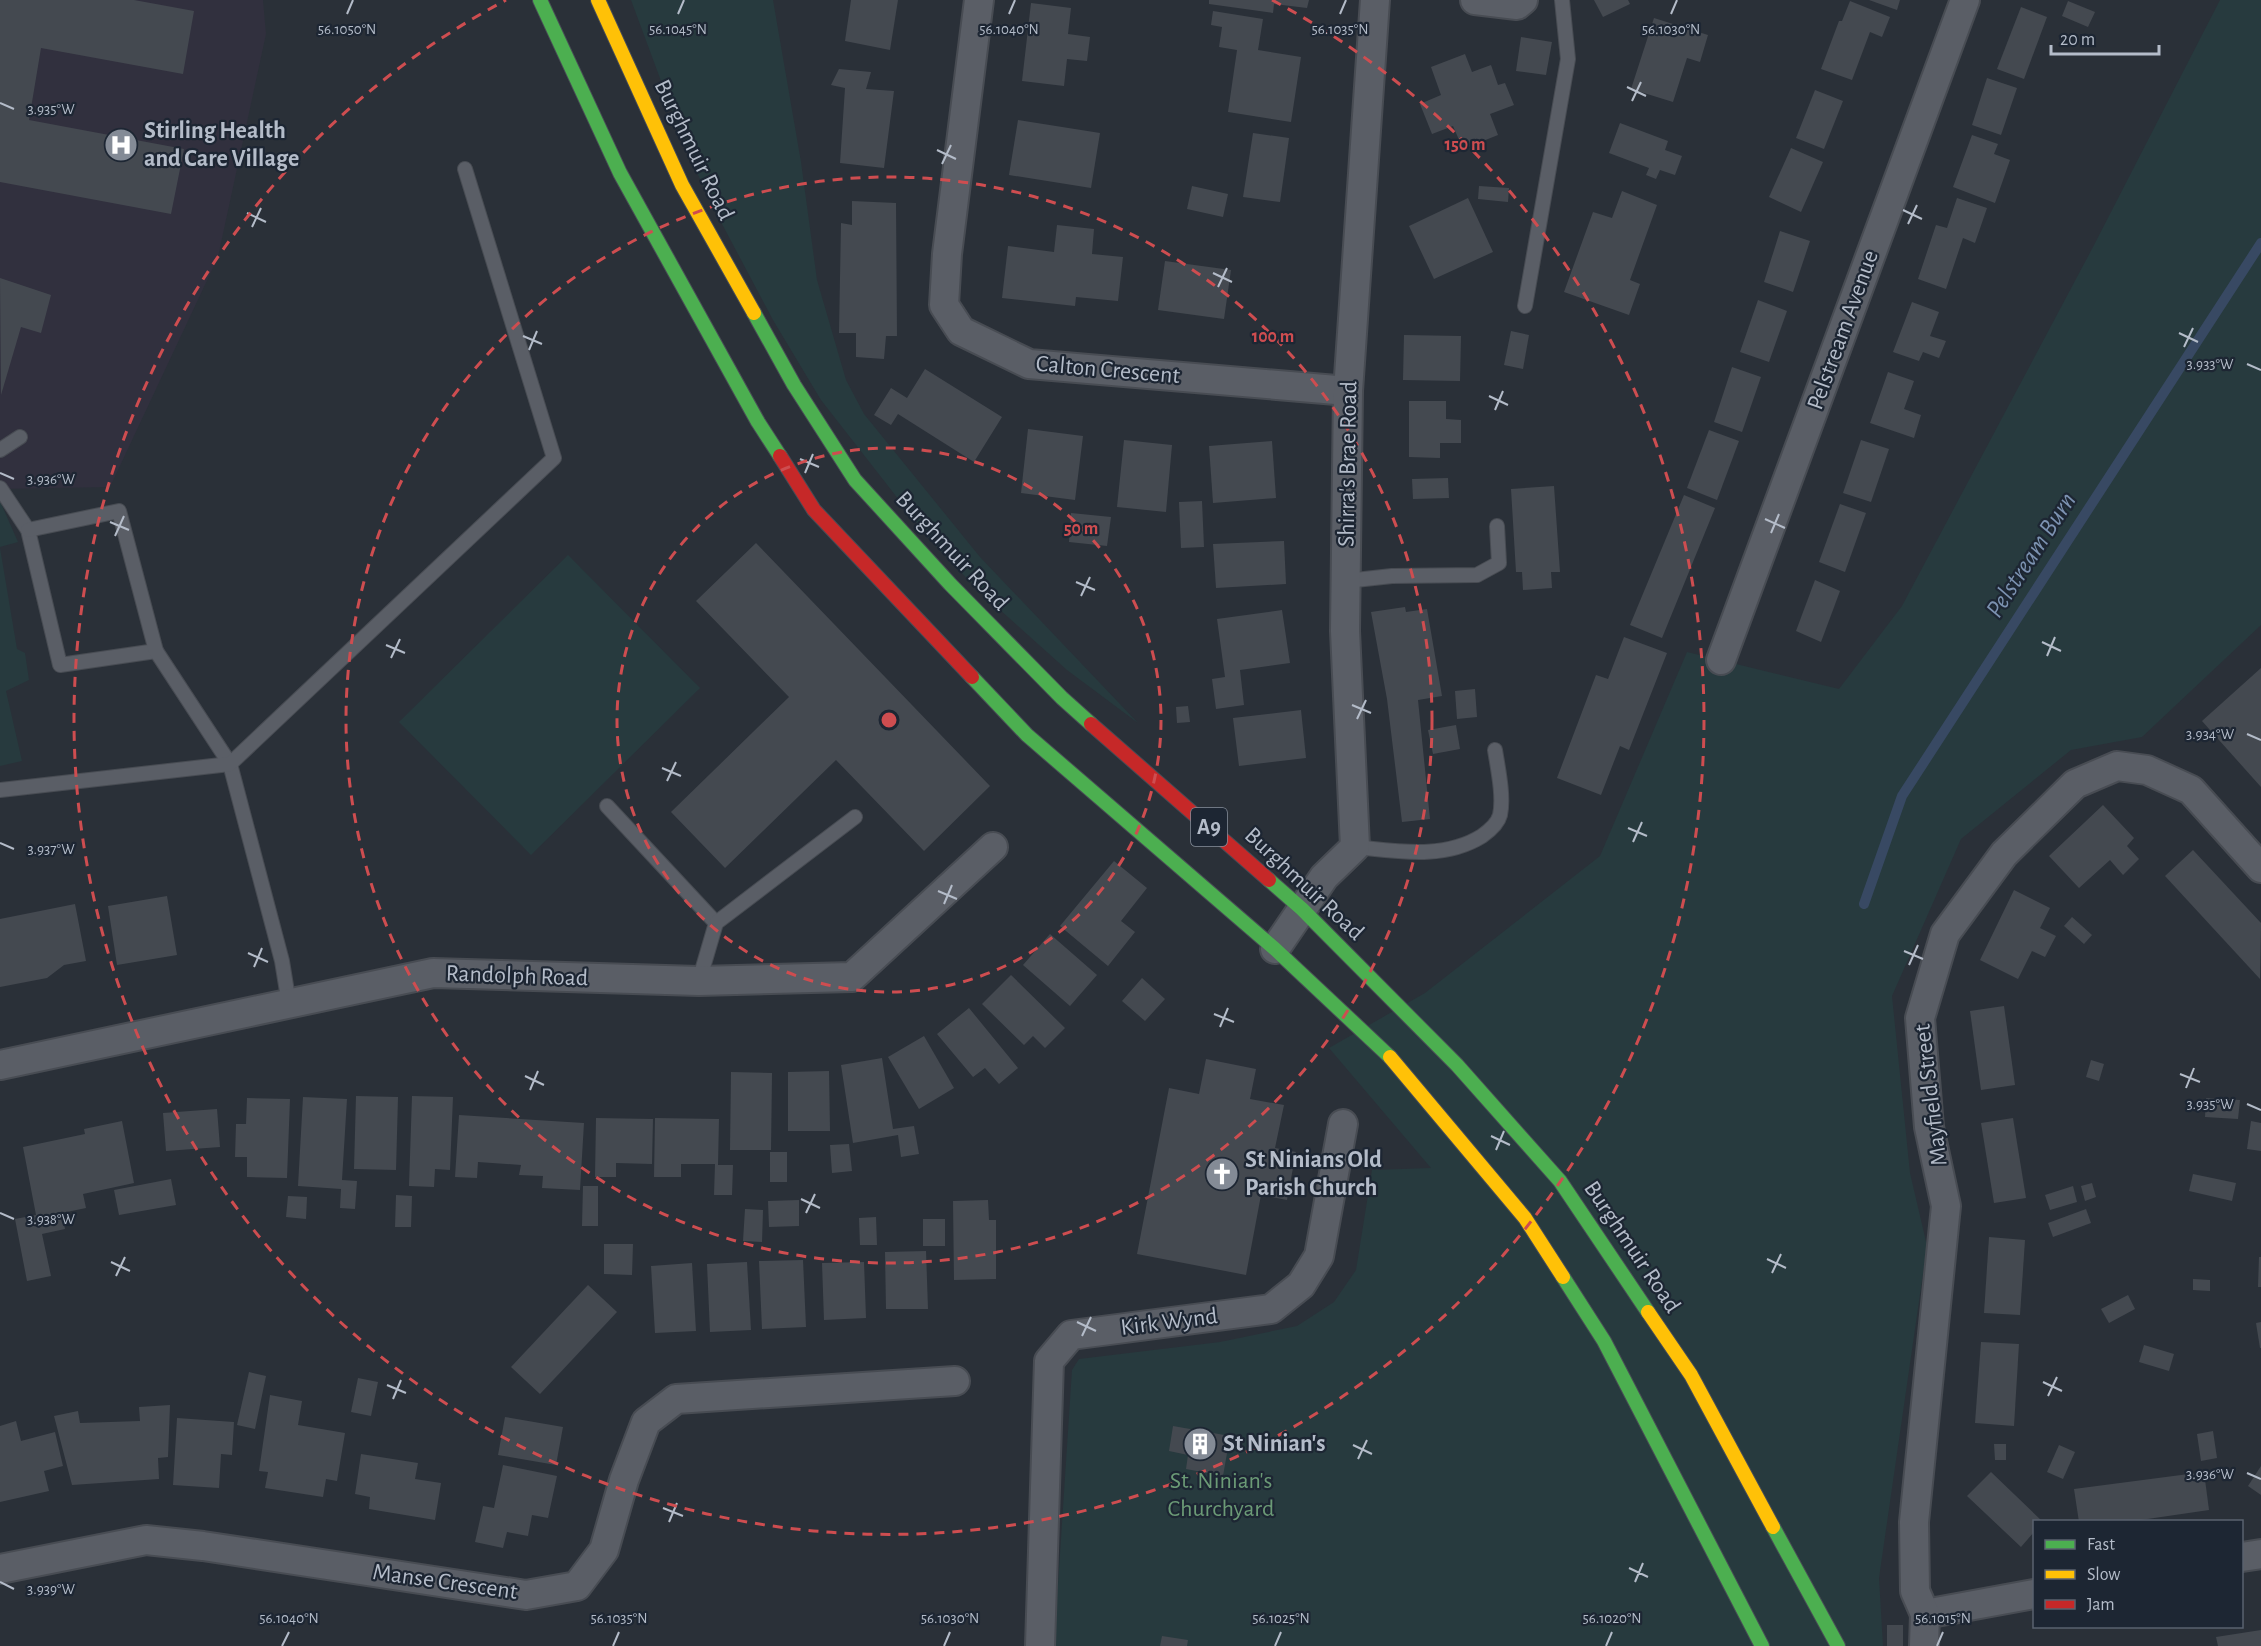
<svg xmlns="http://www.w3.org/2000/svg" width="2261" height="1646" font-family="'Alegreya Sans',sans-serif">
<rect width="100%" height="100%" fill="#2a3038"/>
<polygon fill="#31303e" points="0,0 263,0 266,34 218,257 110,487 0,489"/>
<g fill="#273a3e">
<polygon points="631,0 773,0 801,162 817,280 846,380 864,414 980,557 1138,723 1067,670 978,590 931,541 821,400 773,320 713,207 687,151"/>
<polygon points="2220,0 2261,0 2261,625 2142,737 2071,750 1961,839 1892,996 1910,1173 1927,1246 1879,1578 1883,1646 1054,1646 1072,1370 1079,1359 1220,1342 1297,1326 1334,1302 1356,1270 1372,1170 1431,1168 1329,1048 1425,993 1600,856 1687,652 1839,689 1902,606 2093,247"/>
<polygon points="0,501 18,542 0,547"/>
<polygon points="0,548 17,649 25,653 29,680 6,691 22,761 0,766"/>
<polygon points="568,555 700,688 531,855 399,722"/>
</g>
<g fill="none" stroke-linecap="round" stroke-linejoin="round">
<polyline stroke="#384963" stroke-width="10" points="1864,904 1902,796 2261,243"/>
</g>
<g fill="#444950">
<polygon points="0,0 134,0 194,11 183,74 41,48 29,120 184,149 171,214 0,182"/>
<polygon points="851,0 898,0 890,50 845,41"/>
<polygon points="1209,0 1309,0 1307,8 1274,4 1273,13 1209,4"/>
<polygon points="1594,0 1628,0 1630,4 1603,17"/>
<polygon points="1869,0 1900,0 1897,10"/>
<polygon points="1850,1 1890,17 1882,37 1870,32 1852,80 1821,69 1839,21 1842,21"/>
<polygon points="2068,1 2095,12 2088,27 2062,16"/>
<polygon points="1031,3 1071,8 1068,34 1090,37 1087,61 1067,59 1064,86 1022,81"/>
<polygon points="2021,7 2047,17 2024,79 1997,69"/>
<polygon points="1213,11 1263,19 1258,50 1301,57 1291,122 1228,112 1237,50 1219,47 1222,27 1211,25"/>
<polygon points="1654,18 1708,35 1700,62 1687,58 1673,102 1631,89"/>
<polygon points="1521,37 1552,42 1546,75 1516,71"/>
<polygon points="1465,54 1472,72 1491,65 1498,85 1505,83 1514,105 1490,114 1498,135 1463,149 1453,126 1432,134 1420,104 1441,95 1431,67"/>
<polygon points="839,69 871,72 866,89 894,91 884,168 840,163 845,88 831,85"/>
<polygon points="1987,78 2017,88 2001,135 1972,125"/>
<polygon points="1815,90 1843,101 1824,149 1796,138"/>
<polygon points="1018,120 1100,133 1091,188 1009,175"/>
<polygon points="1620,123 1668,141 1665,150 1682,156 1675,175 1660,170 1656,179 1646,175 1649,168 1609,153"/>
<polygon points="1253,133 1289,138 1280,202 1243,197"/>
<polygon points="1972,135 1998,144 1994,154 2010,160 1995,203 1953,187"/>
<polygon points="1791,148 1823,162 1801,212 1769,197"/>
<polygon points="1192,186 1228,194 1223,217 1187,209"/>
<polygon points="1479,186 1509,188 1508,202 1478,199"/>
<polygon points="1622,191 1657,205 1630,280 1640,284 1629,315 1564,292 1593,212 1612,218"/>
<polygon points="1468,198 1493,252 1434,279 1409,226"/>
<polygon points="1957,198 1987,208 1975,243 1963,238 1946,289 1918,279 1936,225 1947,228"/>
<polygon points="852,201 896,203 897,336 886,336 884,359 856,357 856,333 839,333 841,223 852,225"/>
<polygon points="1057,225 1094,229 1092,254 1123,257 1118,301 1076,297 1075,306 1002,298 1008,246 1054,252"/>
<polygon points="1780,231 1810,241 1793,292 1764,282"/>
<polygon points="1165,261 1231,270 1224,319 1158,310"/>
<polygon points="0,278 51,295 41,333 21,327 1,395"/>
<polygon points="1758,300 1787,311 1769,362 1740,352"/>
<polygon points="1912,302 1939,312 1930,336 1946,341 1939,358 1923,352 1919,361 1893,352"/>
<polygon points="1511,331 1529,335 1523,369 1504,365"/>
<polygon points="1404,335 1461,336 1460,381 1403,380"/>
<polygon points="1732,367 1761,377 1742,432 1714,422"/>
<polygon points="925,369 1002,417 974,462 898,414 891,425 874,415 891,388 907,398"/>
<polygon points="1888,372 1914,381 1904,409 1921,415 1914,438 1870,423"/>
<polygon points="1409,401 1446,401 1446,419 1461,420 1461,443 1440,443 1440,458 1409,457"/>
<polygon points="1028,429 1083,436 1075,500 1021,493"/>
<polygon points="1709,430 1739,441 1717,500 1687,488"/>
<polygon points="1124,440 1172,445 1166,512 1117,507"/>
<polygon points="1861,440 1889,449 1871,502 1843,493"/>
<polygon points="1272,441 1276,498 1213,503 1209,446"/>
<polygon points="1448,478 1449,498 1413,499 1412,479"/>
<polygon points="1554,486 1560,572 1551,572 1552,588 1523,590 1522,572 1516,572 1511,489"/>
<polygon points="1684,495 1715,508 1662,638 1630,625"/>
<polygon points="1202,501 1204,547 1181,548 1179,502"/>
<polygon points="1840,504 1866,513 1845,572 1819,562"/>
<polygon points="1071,513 1111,517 1107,546 1069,542"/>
<polygon points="1284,541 1286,584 1216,588 1213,544"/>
<polygon points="756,543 990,786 924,851 836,760 725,868 671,812 789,697 696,601"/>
<polygon points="1815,580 1840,591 1821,642 1796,631"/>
<polygon points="1405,607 1406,612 1427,609 1442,696 1418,700 1430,819 1402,822 1387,699 1371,612"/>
<polygon points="1282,610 1290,663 1240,670 1244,705 1216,709 1212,679 1225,677 1217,619"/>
<polygon points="1624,637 1667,653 1629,750 1620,746 1601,795 1557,778 1596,675 1608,679"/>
<polygon points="2261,668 2261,787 2202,721"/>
<polygon points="1475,689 1477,717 1457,719 1455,691"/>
<polygon points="1188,706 1190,722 1177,723 1176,707"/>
<polygon points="1301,710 1306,758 1239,766 1233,718"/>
<polygon points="1456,725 1460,749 1433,754 1428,730"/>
<polygon points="2103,805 2134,838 2127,846 2139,859 2123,875 2110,860 2079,888 2049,856"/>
<polygon points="2193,850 2261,923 2260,979 2165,876"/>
<polygon points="1114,861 1147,888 1121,921 1135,932 1108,966 1060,926"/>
<polygon points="2014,890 2050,908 2040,928 2056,936 2045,957 2032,951 2018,979 1980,960"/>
<polygon points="167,896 177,955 117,965 108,906"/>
<polygon points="75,904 86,961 64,965 47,978 0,987 0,919"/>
<polygon points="2072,917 2092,935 2084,944 2064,926"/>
<polygon points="1050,934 1097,975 1070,1006 1023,965"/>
<polygon points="1011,975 1065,1028 1045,1048 1033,1036 1024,1045 982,1004"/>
<polygon points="1142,978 1165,999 1145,1021 1122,1001"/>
<polygon points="2004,1006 2015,1085 1981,1090 1970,1011"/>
<polygon points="969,1008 1018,1068 999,1084 985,1068 973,1077 937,1034"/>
<polygon points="924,1036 954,1088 919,1109 888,1057"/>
<polygon points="882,1058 893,1129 914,1126 919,1154 901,1157 898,1135 853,1143 841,1065"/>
<polygon points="1206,1059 1256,1069 1250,1099 1284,1105 1275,1148 1296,1152 1287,1200 1261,1195 1246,1275 1137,1254 1169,1088 1199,1094"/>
<polygon points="2091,1060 2104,1064 2099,1081 2086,1077"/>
<polygon points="829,1071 830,1131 788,1131 788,1072"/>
<polygon points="731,1072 772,1073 771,1150 730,1150"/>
<polygon points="356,1096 398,1097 396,1170 354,1169"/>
<polygon points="412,1096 453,1097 450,1170 435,1169 434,1187 409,1186"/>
<polygon points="303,1097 347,1099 342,1180 357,1181 355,1209 340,1208 341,1189 298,1186"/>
<polygon points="247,1098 290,1099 287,1178 247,1177 247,1157 235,1157 236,1124 246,1124"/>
<polygon points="2206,1098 2240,1100 2238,1119 2205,1117"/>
<polygon points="217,1109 220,1147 166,1151 163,1113"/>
<polygon points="459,1115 584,1123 580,1190 542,1188 543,1176 519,1175 521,1165 478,1162 477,1178 455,1177"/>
<polygon points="596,1118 653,1119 652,1164 616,1163 616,1177 595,1177"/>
<polygon points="655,1118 719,1119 718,1165 733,1165 732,1195 714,1195 715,1164 681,1164 681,1177 654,1177"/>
<polygon points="2013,1118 2026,1198 1994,1203 1981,1123"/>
<polygon points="122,1121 134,1183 83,1194 86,1208 62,1213 65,1229 42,1234 51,1276 27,1281 15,1219 36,1215 23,1147 85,1134 84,1129"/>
<polygon points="2251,1121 2261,1123 2261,1151 2247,1149"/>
<polygon points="849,1144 852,1171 832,1173 830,1145"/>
<rect x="770" y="1152" width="17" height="30"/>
<polygon points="2193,1174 2236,1183 2232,1201 2189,1191"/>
<polygon points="171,1179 176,1205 119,1215 114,1190"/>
<polygon points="2092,1183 2096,1197 2085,1201 2081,1186"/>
<polygon points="583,1186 598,1186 598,1226 582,1226"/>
<polygon points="2073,1186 2077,1202 2050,1210 2045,1195"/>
<polygon points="396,1195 412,1196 411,1227 395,1227"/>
<polygon points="288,1196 307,1197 306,1219 286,1217"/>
<polygon points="799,1200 799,1226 769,1227 768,1201"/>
<polygon points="988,1200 989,1220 996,1220 996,1279 954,1280 953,1201"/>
<polygon points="745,1209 763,1210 762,1242 743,1241"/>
<polygon points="2086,1209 2091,1223 2053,1237 2048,1223"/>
<polygon points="876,1217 877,1245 860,1245 859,1218"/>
<rect x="923" y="1219" width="22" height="27"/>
<polygon points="1989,1237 2025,1240 2020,1315 1984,1313"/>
<polygon points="604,1244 633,1244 632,1275 604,1274"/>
<polygon points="926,1251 928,1309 886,1309 885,1252"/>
<polygon points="2259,1257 2261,1257 2261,1287 2258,1287"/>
<polygon points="803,1260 806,1327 762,1329 759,1261"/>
<polygon points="747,1262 751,1330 710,1332 707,1264"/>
<polygon points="864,1262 866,1318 824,1320 822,1263"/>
<polygon points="692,1263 696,1331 655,1333 651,1266"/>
<polygon points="2193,1279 2210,1280 2210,1291 2193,1290"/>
<polygon points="588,1285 617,1312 540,1394 511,1367"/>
<polygon points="2128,1295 2135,1309 2109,1323 2101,1309"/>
<polygon points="2261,1322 2261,1348 2260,1348 2256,1323"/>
<polygon points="1981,1342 2019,1344 2014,1426 1975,1423"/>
<polygon points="2144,1345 2174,1354 2169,1371 2139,1362"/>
<polygon points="249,1372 266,1376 255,1429 237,1425"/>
<polygon points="358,1378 378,1382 371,1416 351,1412"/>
<polygon points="270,1395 302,1401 298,1425 345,1433 337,1481 326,1479 323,1497 265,1488 268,1472 259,1471"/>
<polygon points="170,1405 168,1457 158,1458 159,1479 72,1485 54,1416 78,1411 80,1423 140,1421 139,1407"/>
<polygon points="505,1417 563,1427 556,1465 498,1455"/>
<polygon points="177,1418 234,1422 232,1455 221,1454 219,1488 173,1485"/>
<polygon points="16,1421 21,1441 55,1432 63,1466 44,1471 49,1491 0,1502 0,1426"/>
<polygon points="1173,1426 1230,1436 1223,1476 1186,1469 1188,1455 1169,1451"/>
<polygon points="2213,1431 2217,1458 2201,1461 2197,1434"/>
<polygon points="1994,1444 2006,1444 2006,1460 1995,1460"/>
<polygon points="2059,1445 2075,1452 2063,1479 2047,1472"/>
<polygon points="361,1454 418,1463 415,1479 441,1483 435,1520 369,1509 370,1497 355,1494"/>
<polygon points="503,1465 557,1476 548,1518 532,1515 528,1536 507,1532 503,1548 475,1542 483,1506 494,1508"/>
<polygon points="2261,1466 2261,1495 2248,1486"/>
<polygon points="1991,1472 2043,1522 2034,1522 2034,1532 2021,1547 1967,1496"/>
<polygon points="2204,1472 2209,1510 2127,1522 2079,1522 2074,1489"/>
<rect x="1887" y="1625" width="16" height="21"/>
<polygon points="2261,1630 2261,1646 2218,1646 2216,1637"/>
<polygon points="1162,1636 1188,1640 1187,1646 1160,1646"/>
</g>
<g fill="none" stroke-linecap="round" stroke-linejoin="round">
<defs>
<g id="lane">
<polyline points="1525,306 1568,59 1562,0"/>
<polyline points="0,450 20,437"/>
<polyline points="0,488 28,530 60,665 156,651"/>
<polyline points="28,530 119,511 156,651 230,764 282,961 289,1004"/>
<polyline points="1346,581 1392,576 1477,575 1499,563 1497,526"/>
<polyline points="0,790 230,764 554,458 465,169"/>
<polyline points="607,806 716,923"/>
<path d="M1355,847C1397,851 1444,860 1482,836C1489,831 1498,823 1500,815C1504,797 1498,769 1495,750"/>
<polyline points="699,981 716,923 855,817"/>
</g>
<g id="street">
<polyline points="979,0 947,254 944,305 961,331 1029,364 1348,391"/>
<polyline points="1475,0 1517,5 1523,0"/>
<polyline points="1721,660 1965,0"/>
<polyline points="1275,949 1324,877 1355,847 1345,631 1348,391 1375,0"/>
<polyline points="0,1065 433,973 699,981 852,977 993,847"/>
<polyline points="2242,1557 2261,1554"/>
<polyline points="0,1569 146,1540 203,1546 526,1595 577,1586 604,1550 624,1480 646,1422 676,1399 955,1381"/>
<polyline points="1925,1614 2034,1594"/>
<polyline points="1040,1646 1049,1361 1071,1335 1271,1309 1301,1285 1319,1256 1343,1124"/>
<polyline points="1924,1646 1925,1614 1915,1591 1914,1522 1946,1206 1929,1127 1920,1018 1945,934 2004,854 2075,784 2117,766 2147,770 2191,790 2261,868"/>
</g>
<g id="fast">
<polyline points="540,0 620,173 758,422 780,456"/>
<polyline points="754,313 794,385 855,480 950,584 1062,698 1091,724"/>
<polyline points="972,677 1027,735 1275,949 1390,1057"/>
<polyline points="1269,880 1302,909 1457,1065 1560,1181 1648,1312"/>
<polyline points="1563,1277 1604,1341 1762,1646"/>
<polyline points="1773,1527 1838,1646"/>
</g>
<g id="slow">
<polyline points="598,0 682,185 754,313"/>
<polyline points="1390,1057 1525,1218 1563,1277"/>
<polyline points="1648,1312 1691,1375 1773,1527"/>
</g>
<g id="jam">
<polyline points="780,456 814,510 972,677"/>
<polyline points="1091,724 1269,880"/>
</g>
</defs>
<use href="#lane" stroke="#484c53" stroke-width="16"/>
<use href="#street" stroke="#484c53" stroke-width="32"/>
<use href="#fast" stroke="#484c55" stroke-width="16"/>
<use href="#slow" stroke="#484c55" stroke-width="16"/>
<use href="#jam" stroke="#484c55" stroke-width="16"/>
<use href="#lane" stroke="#5a5e66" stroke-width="14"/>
<use href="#street" stroke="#5a5e66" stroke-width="28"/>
<use href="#fast" stroke="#4caf50" stroke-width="14"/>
<use href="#slow" stroke="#ffc107" stroke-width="14"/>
<use href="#jam" stroke="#c62828" stroke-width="14"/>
</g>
<path fill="none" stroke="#b4bcc9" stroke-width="2" d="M347,14L353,0M678,14L684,0M1009,14L1015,0M1340,14L1346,0M1671,14L1677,0M1627,87L1646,96M1632,101L1641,82M0,103L14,109M937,150L956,159M942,164L951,145M1903,210L1922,219M247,213L266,222M1908,224L1917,205M252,227L261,208M1213,273L1232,282M1218,287L1227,268M2179,333L2198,342M523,336L542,344M2184,347L2193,328M529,350L537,331M2247,364L2261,370M1489,396L1508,405M1495,410L1503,391M800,459L819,467M0,473L14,479M805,473L813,454M1765,519L1785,528M110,522L129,530M1771,533L1779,514M115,536L124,516M1076,582L1095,590M1081,596L1090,577M2042,642L2061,651M386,645L405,653M2047,656L2055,637M391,658L400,639M1352,705L1371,713M1357,719L1366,700M2247,734L2261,740M662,768L681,776M667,781L676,762M1628,828L1647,836M1633,842L1642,822M0,843L14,849M938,891L957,899M944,904L952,885M1904,951L1923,959M248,953L268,962M1909,965L1918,945M254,967L262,948M1214,1014L1234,1022M1220,1027L1228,1008M2180,1074L2200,1082M525,1076L544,1085M2186,1088L2194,1068M530,1090L538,1071M2247,1104L2261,1110M1491,1136L1510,1145M1496,1150L1504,1131M801,1199L820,1208M0,1213L14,1219M806,1213L815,1194M1767,1259L1786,1268M111,1262L130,1271M1772,1273L1781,1254M116,1276L125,1257M1077,1322L1096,1331M1082,1336L1091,1317M2043,1382L2062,1391M387,1385L406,1393M2048,1396L2057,1377M393,1399L401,1380M1353,1445L1372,1454M1358,1459L1367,1440M2247,1473L2261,1479M663,1508L683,1516M669,1522L677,1503M1629,1568L1648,1577M0,1582L14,1589M1635,1582L1643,1563M282,1646L289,1632M613,1646L619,1632M944,1646L950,1632M1275,1646L1281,1632M1606,1646L1612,1632M1937,1646L1943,1632"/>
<g fill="none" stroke="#ce4d50" stroke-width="3" stroke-dasharray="10 8">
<circle cx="889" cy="720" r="272"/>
<circle cx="889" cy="720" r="543"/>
<path d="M1272 0A815 815 0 1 1 506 0"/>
</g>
<defs>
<symbol id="hospital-disc" viewBox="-11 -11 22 22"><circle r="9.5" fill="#848b96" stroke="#1d2633"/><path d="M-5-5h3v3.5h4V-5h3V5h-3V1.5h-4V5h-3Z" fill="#fff"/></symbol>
<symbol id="church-disc" viewBox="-11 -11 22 22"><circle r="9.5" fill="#848b96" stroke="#1d2633"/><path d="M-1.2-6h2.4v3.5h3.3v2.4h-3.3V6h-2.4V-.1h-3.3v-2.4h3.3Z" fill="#fff"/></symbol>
<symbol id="building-disc" viewBox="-11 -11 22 22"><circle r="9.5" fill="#848b96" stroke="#1d2633"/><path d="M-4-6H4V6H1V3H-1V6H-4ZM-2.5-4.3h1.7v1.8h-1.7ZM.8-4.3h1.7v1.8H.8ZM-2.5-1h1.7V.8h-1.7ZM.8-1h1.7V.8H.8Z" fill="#fff"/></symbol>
</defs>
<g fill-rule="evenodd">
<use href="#hospital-disc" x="102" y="126" width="38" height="38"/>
<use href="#church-disc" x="1203" y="1155" width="38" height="38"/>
<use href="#building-disc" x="1181" y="1425" width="38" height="38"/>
</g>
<g text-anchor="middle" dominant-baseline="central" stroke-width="4.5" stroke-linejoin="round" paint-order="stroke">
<rect fill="#1d2633" stroke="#878f9c" stroke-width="1.5" x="1191" y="808" width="36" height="38" rx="4.5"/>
<g font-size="22" font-weight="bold" fill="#b4bcc9">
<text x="1209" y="827">A9</text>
</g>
<g font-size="24" font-weight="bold" fill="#b4bcc9" stroke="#1d2633" text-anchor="start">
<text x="144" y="131">Stirling Health<tspan x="144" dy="28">and Care Village</tspan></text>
<text x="1245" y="1160">St Ninians Old<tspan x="1245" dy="28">Parish Church</tspan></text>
<text x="1223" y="1444">St Ninian's</text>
</g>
<g font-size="24" fill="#b4bcc9" stroke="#1d2633">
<text transform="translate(694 150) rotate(64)">Burghmuir Road</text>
<text transform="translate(1843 330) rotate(-70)">Pelstream Avenue</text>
<text transform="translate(1108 370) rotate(5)">Calton Crescent</text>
<text transform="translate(1348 464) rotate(-89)">Shirra's Brae Road</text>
<text transform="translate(952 551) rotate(47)">Burghmuir Road</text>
<text transform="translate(1304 884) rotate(43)">Burghmuir Road</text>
<text transform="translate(517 976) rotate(2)">Randolph Road</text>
<text transform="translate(1931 1095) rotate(-97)">Mayfield Street</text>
<text transform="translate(1632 1247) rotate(56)">Burghmuir Road</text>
<text transform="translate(1169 1322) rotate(-7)">Kirk Wynd</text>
<text transform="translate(445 1582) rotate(8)">Manse Crescent</text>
</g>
<g font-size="24" fill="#6b9a76" stroke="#1d2633">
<text x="1221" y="1481">St. Ninian's<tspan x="1221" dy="28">Churchyard</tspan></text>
</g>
<g font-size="26" font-style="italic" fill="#7c92b1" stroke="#1d2633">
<text transform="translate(2031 555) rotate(-57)">Pelstream Burn</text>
</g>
</g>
<g font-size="15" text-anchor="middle" fill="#b4bcc9" stroke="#1d2633" stroke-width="4.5" stroke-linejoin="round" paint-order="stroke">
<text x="347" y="34">56.1050°N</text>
<text x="678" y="34">56.1045°N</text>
<text x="1009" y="34">56.1040°N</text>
<text x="1340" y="34">56.1035°N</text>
<text x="1671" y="34">56.1030°N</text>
<text x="51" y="114">3.935°W</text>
<text x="2210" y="369">3.933°W</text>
<text x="51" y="484">3.936°W</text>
<text x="2210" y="739">3.934°W</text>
<text x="51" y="854">3.937°W</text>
<text x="2210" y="1109">3.935°W</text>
<text x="51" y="1224">3.938°W</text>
<text x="2210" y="1479">3.936°W</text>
<text x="51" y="1594">3.939°W</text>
<text x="289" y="1623">56.1040°N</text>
<text x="619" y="1623">56.1035°N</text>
<text x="950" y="1623">56.1030°N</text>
<text x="1281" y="1623">56.1025°N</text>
<text x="1612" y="1623">56.1020°N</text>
<text x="1943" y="1623">56.1015°N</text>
</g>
<circle cx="889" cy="720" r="9" fill="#ce4d50" stroke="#1d2633" stroke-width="3"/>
<g font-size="18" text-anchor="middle" font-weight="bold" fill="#ce4d50" stroke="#1d2633" stroke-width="4.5" stroke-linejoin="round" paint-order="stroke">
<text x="1465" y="150">150 m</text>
<text x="1273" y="342">100 m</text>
<text x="1081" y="534">50 m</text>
</g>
<rect x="2033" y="1520" width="210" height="108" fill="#1d2633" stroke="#59626f" stroke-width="1.5"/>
<rect x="2045" y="1540" width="30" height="9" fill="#4caf50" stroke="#59626f" stroke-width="1.5"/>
<text x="2087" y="1550" font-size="18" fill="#b4bcc9">Fast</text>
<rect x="2045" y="1570" width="30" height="9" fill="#ffc107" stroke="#59626f" stroke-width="1.5"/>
<text x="2087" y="1580" font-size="18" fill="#b4bcc9">Slow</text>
<rect x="2045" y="1600" width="30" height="9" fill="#c62828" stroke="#59626f" stroke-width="1.5"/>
<text x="2087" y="1610" font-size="18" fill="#b4bcc9">Jam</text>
<path d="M2051 45v9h108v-9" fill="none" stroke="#b4bcc9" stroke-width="3"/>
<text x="2060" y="45" font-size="18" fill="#b4bcc9" stroke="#1d2633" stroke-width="4.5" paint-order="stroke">20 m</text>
</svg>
